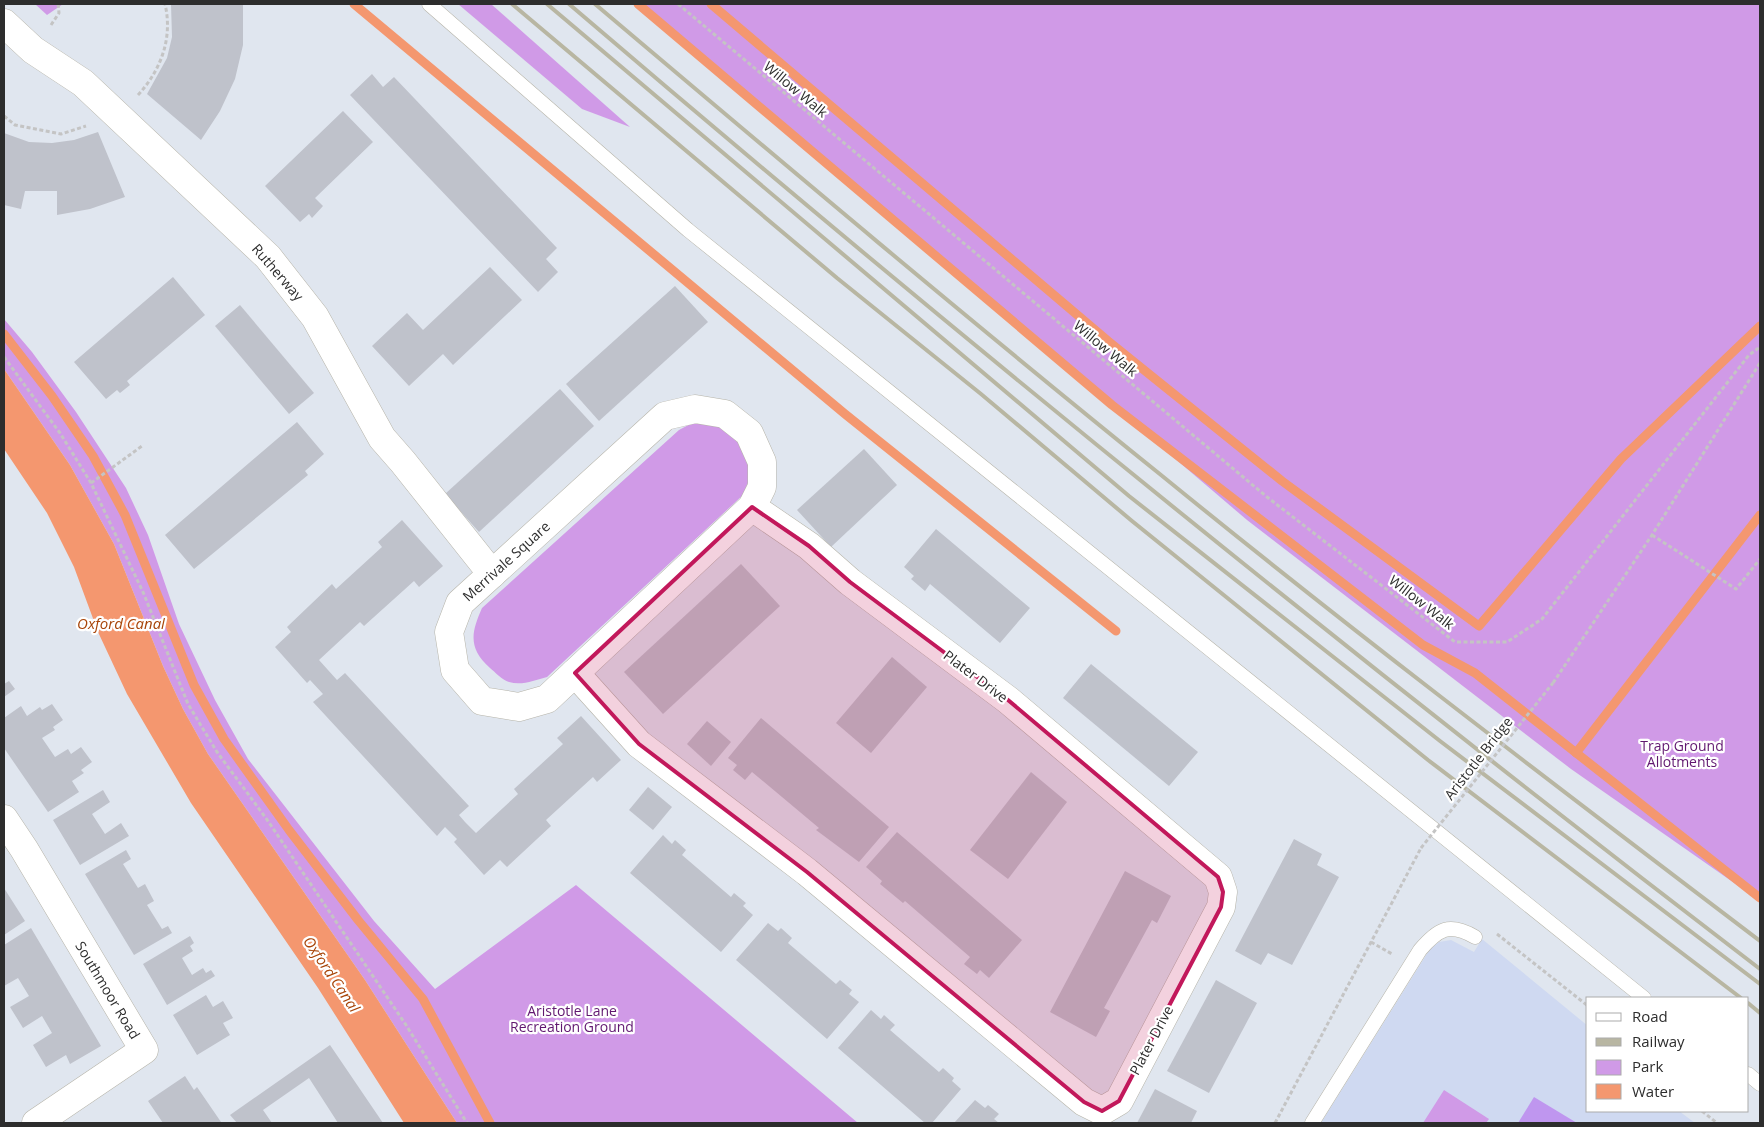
<svg xmlns="http://www.w3.org/2000/svg" width="1764" height="1127" font-family="'Open Sans',sans-serif">
<rect width="100%" height="100%" fill="#e0e6ef"/>
<polygon fill="#cfd9f1" points="1482,939 1588,1026 1588,1111 1679,1111 1695,1123 1321,1123 1430,949 1439,942 1451,940 1474,952"/>
<g fill="#d09ae7">
<polygon points="35,4 63,4 47,15"/>
<polygon points="458,4 491,4 630,127 582,109"/>
<polygon points="642,4 1760,4 1760,901 1571,769 1247,520"/>
<polygon points="4,319 32,352 76,412 126,488 148,535 179,624 215,700 248,759 374,921 435,989 576,885 858,1123 457,1123 365,980 208,754 183,709 163,666 114,544 70,465 4,369"/>
<path d="M696,421L729,422L753,470L743,495L547,677C535,680 522,686 509,682C502,680 495,672 490,668C468,648 471,633 482,608L679,430Z"/>
<polygon points="1444,1090 1489,1119 1486,1123 1423,1123"/>
</g>
<polygon fill="#bf96ef" points="1534,1097 1577,1123 1518,1123"/>
<polygon fill="#f4976f" points="4,369 70,465 114,544 163,666 183,709 208,754 365,980 457,1123 404,1123 318,988 191,803 127,694 98,632 74,567 47,513 4,449"/>
<g fill="none" stroke-linecap="round" stroke-linejoin="round">
<g stroke="#f4976f" stroke-width="9">
<polyline points="354,4 845,414 1116,631"/>
<polyline points="638,4 1112,405 1423,645 1475,673 1760,898"/>
<polyline points="711,4 1108,341 1282,481 1479,626 1621,459 1760,326"/>
<polyline points="4,334 52,396 93,456 125,515 194,685 224,739 289,830 358,920 423,999 490,1123"/>
<polyline points="1576,753 1760,515"/>
</g>
</g>
<g fill="#bfc2cb">
<polygon points="171,4 243,4 243,45 235,79 220,111 201,140 147,94 167,58 172,37"/>
<polygon points="372,74 383,87 394,77 557,248 546,259 558,272 538,292 350,95"/>
<polygon points="343,111 373,142 315,198 323,206 312,218 309,214 300,222 265,186"/>
<polygon points="98,132 125,197 90,209 57,215 57,191 25,191 21,209 4,205 4,133 29,142 52,143 74,140"/>
<polygon points="490,267 522,300 453,365 443,354 409,386 372,346 407,313 423,330"/>
<polygon points="173,277 205,315 127,381 130,385 120,393 117,390 106,399 74,362"/>
<polygon points="675,286 708,322 599,421 566,384"/>
<polygon points="240,305 314,393 289,414 215,326"/>
<polygon points="560,389 594,426 479,532 445,494"/>
<polygon points="297,422 324,454 305,471 308,475 194,569 165,535"/>
<polygon points="864,449 897,485 831,547 797,510"/>
<polygon points="402,520 443,566 419,587 414,581 364,626 360,622 319,660 337,680 345,673 469,806 459,815 465,822 476,833 518,794 514,789 563,744 557,738 581,716 621,760 597,782 593,777 546,820 551,826 507,867 500,860 484,875 454,842 457,839 445,827 437,836 313,702 323,694 310,680 307,683 275,647 291,632 287,627 332,584 336,589 382,547 378,542"/>
<polygon points="936,529 1030,608 1000,643 930,584 925,591 911,579 914,576 904,567"/>
<polygon points="741,564 780,606 663,714 624,672"/>
<polygon points="892,657 927,687 871,753 836,723"/>
<polygon points="1091,664 1198,752 1169,786 1063,698"/>
<polygon points="9,681 15,689 4,697 4,684"/>
<polygon points="52,704 63,720 53,727 55,730 42,738 55,757 68,749 71,754 81,747 92,762 81,770 84,773 72,781 79,792 48,812 4,748 4,718 21,706 27,716 40,707 42,710"/>
<polygon points="761,718 889,827 859,862 816,830 819,828 752,772 745,780 733,770 737,765 728,758"/>
<polygon points="707,721 731,742 711,766 687,744"/>
<polygon points="1031,772 1067,802 1008,879 970,850"/>
<polygon points="648,787 672,807 653,830 629,810"/>
<polygon points="103,790 110,802 92,814 105,834 121,823 129,836 80,865 53,820"/>
<polygon points="897,832 1022,940 989,978 980,970 977,974 964,964 970,957 905,901 903,903 880,884 882,881 866,867"/>
<polygon points="663,835 672,844 675,840 686,850 682,855 731,897 734,893 746,903 743,906 753,915 721,952 630,873"/>
<polygon points="1294,839 1322,854 1317,865 1339,877 1292,965 1268,953 1261,965 1235,951"/>
<polygon points="126,850 131,859 123,864 138,888 145,884 154,901 147,905 162,929 168,926 172,933 134,955 85,874"/>
<polygon points="1125,871 1171,896 1157,923 1152,920 1104,1008 1110,1011 1096,1037 1050,1012"/>
<polygon points="4,888 25,921 4,935"/>
<polygon points="768,923 778,931 781,928 792,938 788,943 836,984 840,980 852,990 849,994 859,1002 827,1039 736,960"/>
<polygon points="31,928 101,1046 70,1064 66,1055 46,1067 33,1045 52,1033 42,1016 23,1028 10,1007 29,996 18,978 4,986 4,945"/>
<polygon points="190,936 194,943 190,946 193,951 182,958 192,975 203,968 206,973 211,970 215,976 167,1005 143,964"/>
<polygon points="1216,980 1257,1003 1209,1093 1167,1071"/>
<polygon points="206,995 213,1007 223,1001 233,1018 223,1023 230,1035 197,1055 173,1015"/>
<polygon points="871,1010 881,1019 884,1015 895,1025 890,1030 939,1072 943,1068 954,1078 952,1081 961,1089 932,1123 925,1123 838,1048"/>
<polygon points="330,1045 383,1123 338,1123 309,1078 263,1110 272,1123 237,1123 230,1115"/>
<polygon points="185,1076 194,1090 197,1087 221,1122 163,1123 148,1101"/>
<polygon points="1155,1089 1197,1111 1191,1123 1137,1123"/>
<polygon points="975,1100 985,1108 988,1105 999,1114 994,1119 999,1123 954,1123"/>
</g>
<g fill="none" stroke-linecap="round" stroke-linejoin="round">
<defs>
<g id="service">
<polyline points="429,4 688,230 1644,998"/>
<polyline points="1748,1074 1760,1084"/>
<path d="M1312,1123L1420,950C1438,929 1449,922 1475,937"/>
</g>
<g id="minor">
<polyline points="4,23 33,50 83,83 268,257 315,317 382,438 403,462 492,574"/>
<polygon points="695,409 725,414 749,433 762,462 762,487 752,507 547,699 519,707 482,701 455,670 449,632 460,603 665,416"/>
<polyline points="575,673 639,744 807,872 1084,1102 1102,1111 1119,1101 1221,907 1223,892 1218,877 1008,700 850,582 809,546 752,507"/>
<polyline points="4,819 24,849 144,1050 36,1123"/>
</g>
</defs>
<use href="#service" stroke="#b6b4a9" stroke-width="15"/>
<use href="#minor" stroke="#b6b4a9" stroke-width="29"/>
<g stroke="#c4c4c4" stroke-width="3" stroke-dasharray="4 2.5" stroke-linecap="butt">
<polyline points="678,4 1267,497 1455,642 1507,642 1542,619 1749,355 1760,347"/>
<polyline points="51,25 59,13 58,4"/>
<path d="M138,95C161,70 173,38 165,4"/>
<polyline points="4,116 15,125 61,134 86,126"/>
<polyline points="4,357 60,433 91,483 143,592 188,704 217,752 268,821 406,1025 467,1123"/>
<polyline points="91,483 142,446"/>
<polyline points="1652,535 1736,589 1760,559"/>
<polyline points="1553,683 1652,535 1760,363"/>
<polyline points="1497,934 1588,1006"/>
<polyline points="1371,942 1392,954"/>
<polyline points="1702,1111 1717,1123"/>
<polyline points="1275,1123 1421,848"/>
</g>
<use href="#service" stroke="#fff" stroke-width="14"/>
<use href="#minor" stroke="#fff" stroke-width="28"/>
<g stroke="#b8b6a2" stroke-width="4">
<polyline points="512,4 837,278 981,394 1132,521 1428,760 1741,998"/>
<polyline points="547,4 1129,496 1440,741 1760,984"/>
<path d="M569,4C957,336 1354,658 1760,969"/>
<path d="M595,4C783,163 970,321 1161,475C1357,635 1559,788 1760,941"/>
<polyline points="1748,1003 1760,1013"/>
</g>
<polyline stroke="#c4c4c4" stroke-width="3" stroke-dasharray="4 2.5" stroke-linecap="butt" points="1421,848 1553,683"/>
</g>
<path fill="#c2185b" fill-opacity="0.2" stroke="#c2185b" stroke-width="4" stroke-linejoin="round" d="M752,507L809,546L850,582L1008,700L1218,877L1223,892L1221,907L1119,1101L1102,1111L1084,1102L807,872L639,744L575,673Z"/>
<g text-anchor="middle" dominant-baseline="central" stroke-width="4.5" stroke-linejoin="round" paint-order="stroke">
<g font-size="14" fill="#2d2d2d" stroke="#fff">
<text transform="translate(796 89) rotate(40)">Willow Walk</text>
<text transform="translate(278 272) rotate(49)">Rutherway</text>
<text transform="translate(1106 348) rotate(40)">Willow Walk</text>
<text transform="translate(506 561) rotate(-42)">Merrivale Square</text>
<text transform="translate(1422 602) rotate(38)">Willow Walk</text>
<text transform="translate(976 676) rotate(37)">Plater Drive</text>
<text transform="translate(1478 758) rotate(-52)">Aristotle Bridge</text>
<text transform="translate(108 990) rotate(59)">Southmoor Road</text>
<text transform="translate(1151 1040) rotate(-62)">Plater Drive</text>
</g>
<g font-size="14" fill="#611870" stroke="#fff">
<text x="1682" y="745">Trap Ground<tspan x="1682" dy="16">Allotments</tspan></text>
<text x="572" y="1010">Aristotle Lane<tspan x="572" dy="16">Recreation Ground</tspan></text>
</g>
<g font-size="15" font-style="italic" fill="#a74408" stroke="#fff">
<text x="121" y="623">Oxford Canal</text>
<text transform="translate(332 974) rotate(56)">Oxford Canal</text>
</g>
</g>
<rect width="1764" height="1127" fill="none" stroke="#2d2d2d" stroke-width="10"/>
<rect x="1586" y="997" width="162" height="115" fill="#ffffff" stroke="#ababab"/>
<rect x="1596" y="1013" width="25" height="8" fill="#ffffff" stroke="#ababab"/>
<text x="1632" y="1022" font-size="15" fill="#2d2d2d">Road</text>
<rect x="1596" y="1038" width="25" height="8" fill="#b8b6a2" stroke="#ababab"/>
<text x="1632" y="1047" font-size="15" fill="#2d2d2d">Railway</text>
<rect x="1596" y="1060" width="25" height="15" fill="#d09ae7" stroke="#ababab"/>
<text x="1632" y="1072" font-size="15" fill="#2d2d2d">Park</text>
<rect x="1596" y="1084" width="25" height="15" fill="#f4976f" stroke="#ababab"/>
<text x="1632" y="1097" font-size="15" fill="#2d2d2d">Water</text>
</svg>
